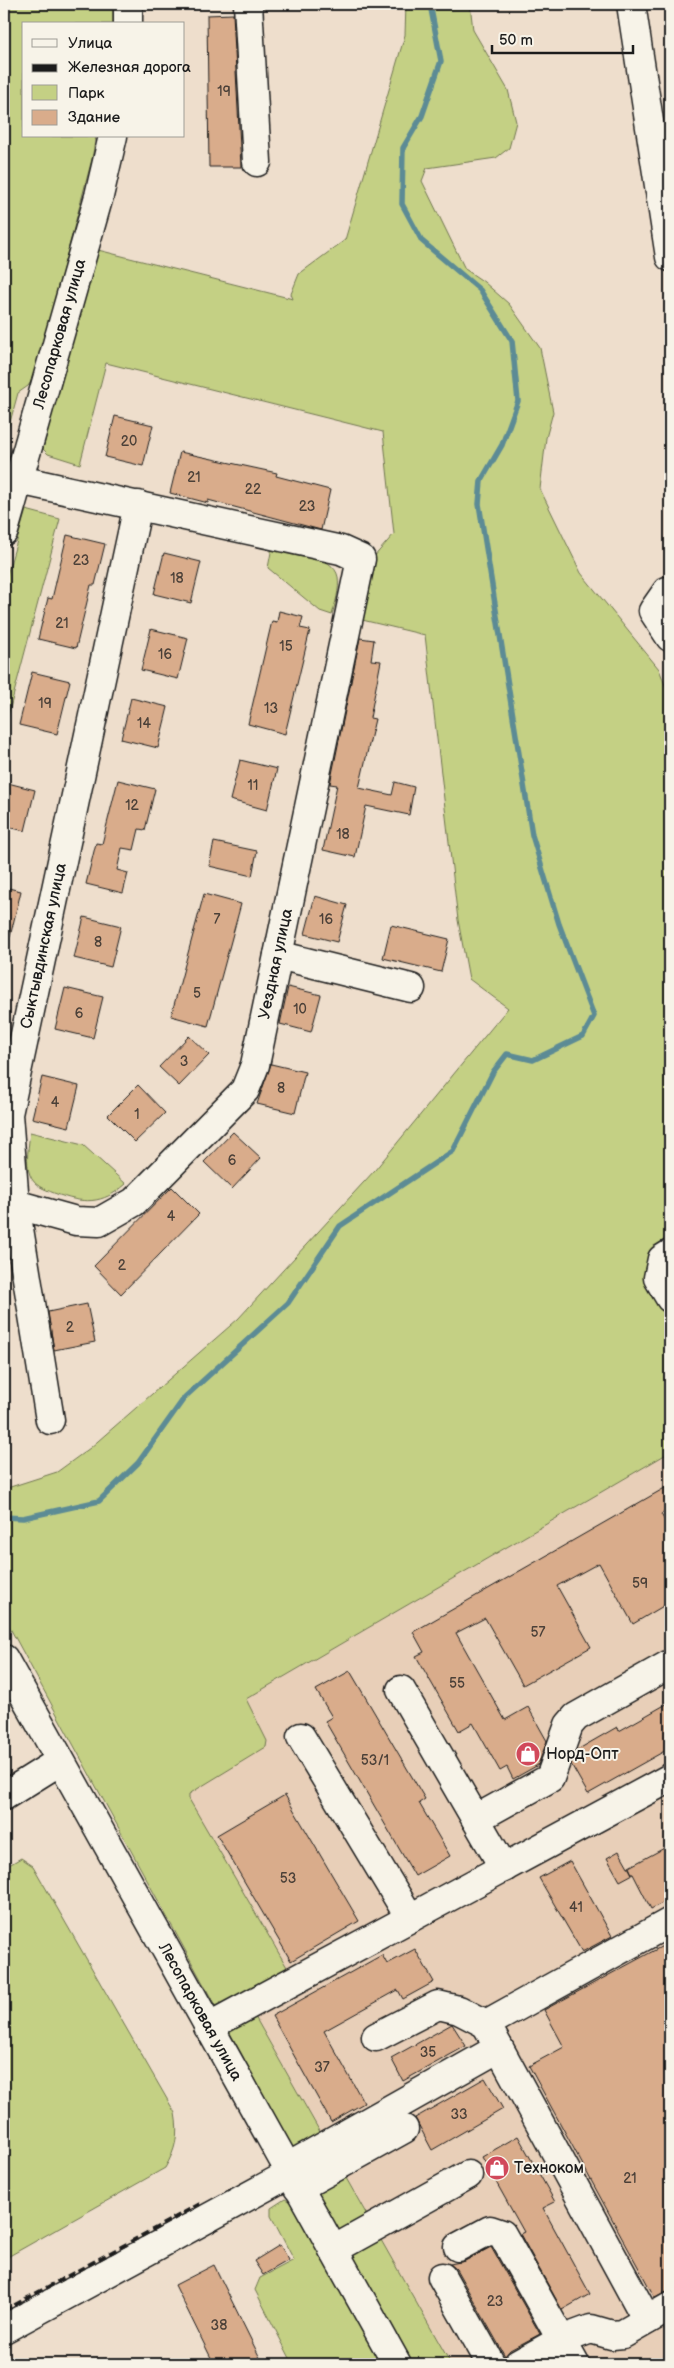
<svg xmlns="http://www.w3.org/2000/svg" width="674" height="2368" font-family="'Balsamiq Sans',sans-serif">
<rect width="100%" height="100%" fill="#eedecc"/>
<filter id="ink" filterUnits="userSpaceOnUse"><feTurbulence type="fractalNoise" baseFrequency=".02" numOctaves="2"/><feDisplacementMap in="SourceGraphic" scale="10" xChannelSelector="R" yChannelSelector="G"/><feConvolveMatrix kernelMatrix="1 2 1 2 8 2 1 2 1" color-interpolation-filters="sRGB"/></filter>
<g filter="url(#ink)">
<polygon fill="#e8cfb8" points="670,1452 670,2364 451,2364 245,1999 122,1771"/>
<g fill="#c4d084" stroke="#707650">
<polygon points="4,4 113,4 113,24 24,24 24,136 96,136 92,159 35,376 28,386 18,393 4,444"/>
<polygon points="406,4 470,4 473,30 508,90 516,122 509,148 496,158 427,168 422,181 465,269 484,282 509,304 540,348 553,412 546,438 540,489 581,573 659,669 670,698 670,1452 246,1699 267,1741 266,1747 189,1794 189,1799 288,1969 245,1999 451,2364 410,2364 4,1617 4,1489 57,1472 90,1448 238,1319 375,1170 508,1008 469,979 458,920 425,635 358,619 372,559 394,534 383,432 106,363 80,464 48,454 43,449 94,249 293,299 291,294 299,274 345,240 405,35"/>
<polygon points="26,510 60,519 4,731 4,585"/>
<path d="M272,547C291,551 334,555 338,577C340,589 335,604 332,615L320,611L268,568Z"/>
<path d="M30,1132L83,1145L126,1184C102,1205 83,1204 54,1193C44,1189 34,1186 30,1175C25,1163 29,1144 30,1132Z"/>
<path d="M21,1858L33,1866L175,2113C179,2135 176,2149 165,2168L4,2259V1868Z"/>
<polygon points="285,2199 296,2205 386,2364 293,2364 255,2290 260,2278 294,2260 271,2216 271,2208"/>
</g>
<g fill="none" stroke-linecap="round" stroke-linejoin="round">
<polyline stroke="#5c8b95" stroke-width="5.5" points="4,1517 23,1518 99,1501 138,1463 185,1397 288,1303 340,1226 453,1151 493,1072 507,1054 533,1060 583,1036 594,1016 559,924 532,835 479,504 481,481 502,445 518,401 512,341 480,290 422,241 402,204 403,148 422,116 441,61 430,4"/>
</g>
<g fill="#d9ac8b" stroke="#1c1c1c">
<polygon points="233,14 241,167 209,167 207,15"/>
<polygon points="115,416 153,425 143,466 105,457"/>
<polygon points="180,452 277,473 276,476 330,490 321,530 208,500 208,503 170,493"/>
<polygon points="67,535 105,544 95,585 91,585 76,648 38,639 48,598 52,599"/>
<polygon points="164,553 201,562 191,603 154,594"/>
<polygon points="279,611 303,617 300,628 310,630 285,734 248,724 272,621 277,622"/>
<polygon points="151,629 188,638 178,679 141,670"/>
<polygon points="360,638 374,640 371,660 381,661 370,718 375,719 359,788 392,795 395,782 414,787 409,815 366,806 355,857 323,850 337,785 330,784"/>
<polygon points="32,672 70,681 57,734 19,725"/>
<polygon points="131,698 168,707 158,748 121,739"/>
<polygon points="240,760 277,769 267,810 230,800"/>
<polygon points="118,780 155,789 145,830 139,829 134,850 122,848 117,870 128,873 123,893 86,884 96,843 102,844"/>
<polygon points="4,782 35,790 25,831 4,826"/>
<polygon points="214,842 257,851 252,876 209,866"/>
<polygon points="4,887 21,891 10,937 4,936"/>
<polygon points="204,894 241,904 208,1026 171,1016"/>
<polygon points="315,896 347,905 337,942 305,934"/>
<polygon points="84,917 121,926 111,967 74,958"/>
<polygon points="391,925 449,939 441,972 383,958"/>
<polygon points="288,987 321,995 311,1032 280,1024"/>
<polygon points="65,988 103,997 93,1038 55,1029"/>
<polygon points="189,1036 209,1055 179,1086 159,1067"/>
<polygon points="271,1064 305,1072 295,1113 257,1104"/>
<polygon points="42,1077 79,1086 69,1127 32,1118"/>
<polygon points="138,1085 165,1113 135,1142 108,1115"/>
<polygon points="233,1132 261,1158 232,1189 204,1162"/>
<polygon points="172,1187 199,1214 121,1294 94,1266"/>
<polygon points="87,1304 95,1342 54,1350 48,1312"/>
<polygon points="670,1485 670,1509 661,1514 670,1530 670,1602 633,1624 599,1563 557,1586 591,1647 523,1685 485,1618 456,1633 505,1720 528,1707 547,1741 538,1765 513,1779 507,1767 500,1771 473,1723 459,1731 416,1656 424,1652 413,1632"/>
<polygon points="350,1671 425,1799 419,1803 450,1856 415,1876 325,1721 332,1717 316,1690"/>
<polygon points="670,1702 670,1748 588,1794 571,1764 577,1750 617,1727 619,1731"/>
<polygon points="285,1795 359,1921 291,1961 217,1835"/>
<polygon points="670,1845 670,1899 651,1909 633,1874 620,1881 607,1858 619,1851 632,1874 629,1867"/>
<polygon points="570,1861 612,1936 582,1952 539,1878"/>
<polygon points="670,1942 670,2290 655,2298 529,2066 564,2047 544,2010"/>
<polygon points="415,1949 434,1982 403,1999 398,1990 324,2031 364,2103 331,2122 272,2016 382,1955 387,1964"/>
<polygon points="452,2024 466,2046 403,2081 391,2058"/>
<polygon points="485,2078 503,2109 432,2150 415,2118"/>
<polygon points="518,2136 555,2202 543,2208 590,2294 562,2310 520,2234 524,2232 482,2157"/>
<polygon points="280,2245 289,2260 263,2275 254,2261"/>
<polygon points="491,2247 540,2334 510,2350 505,2356 456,2269 450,2264 465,2261"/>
<polygon points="214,2265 263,2364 214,2364 175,2285"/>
</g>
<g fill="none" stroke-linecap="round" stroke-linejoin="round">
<defs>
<g id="minor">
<polyline points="248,4 257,162"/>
<polyline points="631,4 670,257"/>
<polyline points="128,24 128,4"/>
<polyline points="4,531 99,196 113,136"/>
<polyline points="667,591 653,611 670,637"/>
<polyline points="278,955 411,988"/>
<polyline points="15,1204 76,1221 99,1222 134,1202 245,1090 255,1065 361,559 341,550 19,480"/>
<polyline points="670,1254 662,1259 658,1278 670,1298"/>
<polyline points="50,1420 15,1204 8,1114 138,505"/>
<polyline points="4,1659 397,2364"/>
<polyline points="401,1690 504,1868"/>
<polyline points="301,1737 410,1918"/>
<polyline points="4,1796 60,1761"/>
<polyline points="476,1819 550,1778 569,1725 576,1717 670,1664"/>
<polyline points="208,2027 670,1778"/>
<polyline points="376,2037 438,2005 459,2010 486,2024"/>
<polyline points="286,2168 499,2048"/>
<polyline points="298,2188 404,2129"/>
<polyline points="458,2247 490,2230 502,2234 575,2364"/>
<polyline points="333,2250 468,2175"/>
<polyline points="442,2277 491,2364"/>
<polyline points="647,2320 486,2024 670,1922"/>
<polyline points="4,2329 289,2174"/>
<polyline points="518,2364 561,2340 591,2329 612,2335 623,2334 670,2307"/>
</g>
</defs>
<use href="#minor" stroke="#1c1c1c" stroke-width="31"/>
<use href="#minor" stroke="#f7f3e8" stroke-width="28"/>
<polyline stroke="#1c1c1c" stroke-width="4" stroke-dasharray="8 4" stroke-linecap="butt" points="4,2311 200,2204"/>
</g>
</g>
<defs>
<symbol id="shop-disc" viewBox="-11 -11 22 22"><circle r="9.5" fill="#d1495b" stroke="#f7f3e8"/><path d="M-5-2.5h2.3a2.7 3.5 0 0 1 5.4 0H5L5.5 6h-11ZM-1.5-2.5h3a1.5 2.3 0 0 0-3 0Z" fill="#fff"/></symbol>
</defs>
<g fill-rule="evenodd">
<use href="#shop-disc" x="514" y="1740" width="28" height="28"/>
<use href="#shop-disc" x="483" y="2154" width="28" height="28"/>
</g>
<g text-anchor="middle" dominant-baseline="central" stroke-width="4" stroke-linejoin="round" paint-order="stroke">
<g font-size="14" fill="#4b4038">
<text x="224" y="91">19</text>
<text x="129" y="441">20</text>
<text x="194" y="477">21</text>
<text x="253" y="489">22</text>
<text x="307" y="506">23</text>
<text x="81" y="560">23</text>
<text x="177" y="578">18</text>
<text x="62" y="623">21</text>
<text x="286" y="646">15</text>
<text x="165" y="654">16</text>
<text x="45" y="703">19</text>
<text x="271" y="708">13</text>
<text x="144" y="723">14</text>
<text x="253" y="785">11</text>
<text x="132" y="805">12</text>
<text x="343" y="834">18</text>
<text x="217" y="919">7</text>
<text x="326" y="919">16</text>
<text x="98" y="942">8</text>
<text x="197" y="993">5</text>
<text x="300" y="1009">10</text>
<text x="79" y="1013">6</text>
<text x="184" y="1061">3</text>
<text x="281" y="1088">8</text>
<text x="55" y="1102">4</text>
<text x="137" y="1114">1</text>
<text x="232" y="1160">6</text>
<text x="171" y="1216">4</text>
<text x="122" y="1265">2</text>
<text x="70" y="1327">2</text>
<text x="640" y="1583">59</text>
<text x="538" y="1632">57</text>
<text x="457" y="1683">55</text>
<text x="375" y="1760">53/1</text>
<text x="288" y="1878">53</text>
<text x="576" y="1907">41</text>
<text x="428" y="2052">35</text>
<text x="322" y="2067">37</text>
<text x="459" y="2114">33</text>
<text x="630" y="2178">21</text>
<text x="495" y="2301">23</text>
<text x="219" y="2325">38</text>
</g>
<g font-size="16" fill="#1c1c1c" stroke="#f7f3e8">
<text transform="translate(60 334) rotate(-74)">Лесопарковая улица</text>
<text transform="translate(44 946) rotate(-78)">Сыктывдинская улица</text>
<text transform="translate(276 964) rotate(-78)">Уездная улица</text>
<text transform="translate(200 2012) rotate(61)">Лесопарковая улица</text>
</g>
<g font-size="16" fill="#1c1c1c" stroke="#f7f3e8" text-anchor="start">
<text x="546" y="1754">Норд-Опт</text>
<text x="514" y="2168">Техноком</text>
</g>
</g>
<rect width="674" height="2368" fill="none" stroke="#f7f3e8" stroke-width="20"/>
<rect x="10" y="10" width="654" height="2348" fill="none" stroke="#1c1c1c" stroke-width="2" filter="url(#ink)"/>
<rect x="22" y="22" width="162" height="115" fill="#f7f3e8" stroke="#9f9d96"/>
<rect x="32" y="39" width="25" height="8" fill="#f7f3e8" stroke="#9f9d96"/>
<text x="68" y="48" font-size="15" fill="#1c1c1c">Улица</text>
<rect x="32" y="64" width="25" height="8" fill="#1c1c1c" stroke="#9f9d96"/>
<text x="68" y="72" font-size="15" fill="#1c1c1c">Железная дорога</text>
<rect x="32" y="85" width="25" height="15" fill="#c4d084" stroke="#9f9d96"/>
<text x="68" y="98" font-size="15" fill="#1c1c1c">Парк</text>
<rect x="32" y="110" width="25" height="15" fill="#d9ac8b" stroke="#9f9d96"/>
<text x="68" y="122" font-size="15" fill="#1c1c1c">Здание</text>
<path d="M492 45v8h141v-8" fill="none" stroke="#1c1c1c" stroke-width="2.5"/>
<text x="499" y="45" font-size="15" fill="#1c1c1c" stroke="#f7f3e8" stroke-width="4" paint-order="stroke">50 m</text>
</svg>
